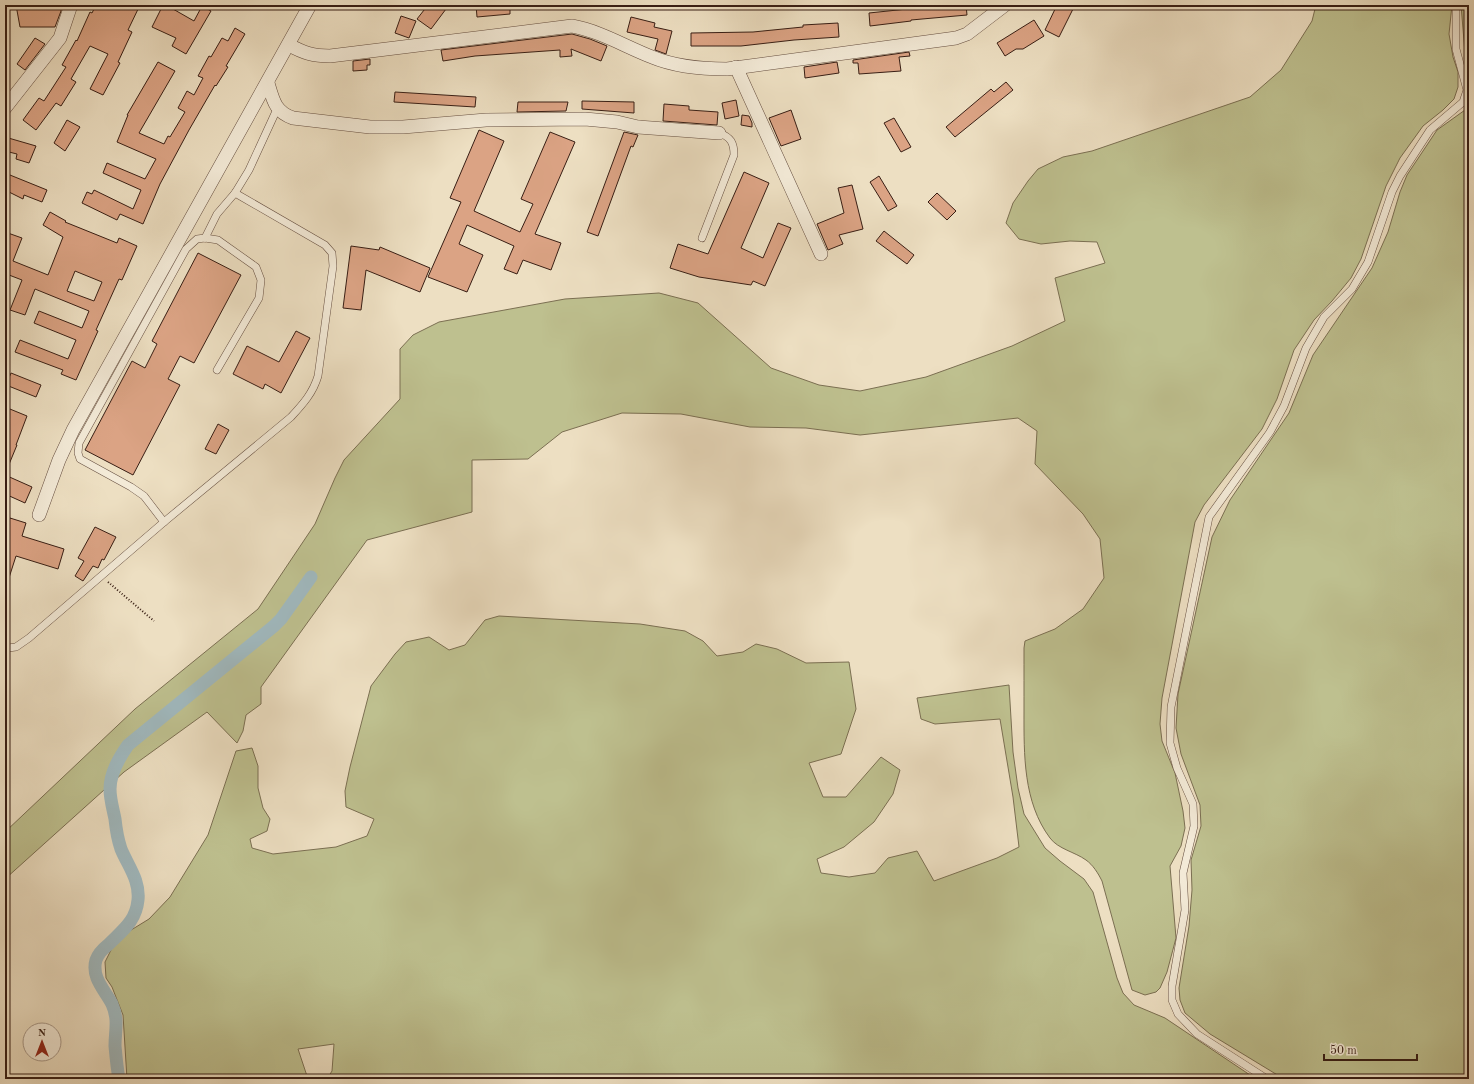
<svg xmlns="http://www.w3.org/2000/svg" width="1474" height="1084" font-family="'Old Standard TT',serif">
<rect width="100%" height="100%" fill="#eddfc2"/>
<filter id="stains"><feTurbulence type="fractalNoise" baseFrequency=".005" numOctaves="4"/><feColorMatrix values="0 0 0 0 .2 0 0 0 0 .09 0 0 0 0 .02 0 0 0 .5 -.17"/></filter>
<radialGradient id="worn" r=".72"><stop offset=".6" stop-color="#630" stop-opacity="0"/><stop offset="1" stop-color="#630" stop-opacity=".3"/></radialGradient>
<g fill="#bec08f" stroke="#7b6f52">
<path d="M1316,5H1452L1449,34L1453,57L1458,72V87L1454,99L1443,110L1423,126L1400,158L1386,186L1361,259L1351,278L1332,301L1314,320L1294,350L1277,399L1262,429L1204,505L1195,522L1162,698L1160,724L1162,741L1175,773L1183,811L1185,828L1181,846L1170,866L1176,938L1167,972L1160,988L1156,992L1145,995L1132,990L1102,881C1098,873 1093,865 1086,860C1075,852 1058,849 1050,838C1023,802 1024,754 1024,712C1024,691 1024,670 1024,648L1025,641L1055,629L1083,609L1104,578L1100,539L1083,514L1035,464L1037,431L1018,418L860,435L806,428L750,427L681,414L622,413L562,432L528,459L472,460V512L367,540L261,687V704L246,715L243,731L237,743L207,712L124,772L5,879V832L135,709L258,609L315,524L335,478L344,460L400,399V349L413,335L439,322L565,299L659,293L698,303L771,368L819,385L860,391L926,377L1012,346L1065,321L1055,278L1105,263L1097,242L1070,241L1041,244L1019,239L1006,223L1013,203L1028,181L1038,169L1063,157L1092,151L1250,97L1281,70L1312,21Z"/>
<polygon points="1461,5 1469,5 1469,64 1465,53"/>
<polygon points="1469,103 1469,1079 1284,1079 1210,1034 1185,1013 1180,1000 1179,988 1189,926 1192,890 1191,860 1201,826 1200,805 1181,754 1176,728 1178,694 1212,537 1230,500 1289,413 1313,355 1372,268 1388,232 1400,192 1407,175 1437,130 1465,110"/>
<polygon points="499,616 640,624 685,631 703,641 717,656 743,652 756,644 777,649 806,663 849,662 856,709 841,754 809,763 823,797 846,797 881,757 900,770 893,794 874,822 844,847 817,859 821,873 849,877 875,873 888,858 917,851 934,881 997,858 1019,847 1013,797 1000,719 935,724 921,719 917,698 1009,685 1013,752 1018,788 1024,814 1045,848 1060,861 1084,879 1093,892 1117,978 1123,993 1134,1005 1165,1018 1256,1079 327,1079 332,1071 334,1044 298,1049 308,1079 127,1079 123,1015 112,987 106,978 105,962 112,948 123,935 149,919 170,897 208,835 236,751 252,748 258,766 258,788 263,808 270,819 267,831 250,839 252,848 273,854 336,847 367,836 374,819 346,807 345,791 350,767 371,686 395,654 406,642 429,637 449,650 465,645 485,620"/>
</g>
<g fill="none" stroke-linecap="round" stroke-linejoin="round">
<path stroke="#a0b9bf" stroke-width="13" d="M119,1079C117,1068 116,1057 115,1046C115,1030 119,1020 112,1004C105,990 91,978 96,960C98,954 104,948 109,944C123,930 136,921 138,900C140,880 128,866 121,849C118,840 116,829 115,819C113,809 110,799 110,789C110,773 119,758 128,745L274,626L281,619L311,577"/>
</g>
<g fill="#dba384" stroke="#381e14" fill-rule="evenodd">
<polygon points="16,5 61,5 61,11 55,27 20,27"/>
<polygon points="96,5 140,5 128,30 132,32 118,62 120,63 103,95 90,89 108,54 90,46 71,79 76,82 61,106 56,103 36,130 23,120 39,98 44,101 66,67 62,65 76,40 77,41 90,12 92,13"/>
<polygon points="163,5 166,5 194,21 202,6 211,11 186,54 172,46 176,38 152,27"/>
<polygon points="428,5 449,5 431,29 417,19"/>
<polygon points="476,5 510,5 510,14 477,17"/>
<polygon points="945,5 966,5 967,15 911,20 911,21 870,26 869,13"/>
<polygon points="1057,5 1075,5 1059,37 1045,30"/>
<polygon points="401,16 416,21 409,38 395,33"/>
<polygon points="631,17 655,23 654,27 672,31 666,54 655,50 658,39 627,32"/>
<polygon points="1034,20 1044,36 1023,49 1016,49 1005,56 997,43"/>
<polygon points="838,23 839,37 794,40 741,46 691,46 691,33 753,32 803,27 803,25"/>
<polygon points="235,28 245,34 226,66 228,67 216,86 215,85 189,130 160,184 143,224 120,214 117,220 82,203 87,192 92,194 94,190 133,209 141,190 103,173 107,163 145,179 156,159 117,142 128,115 127,115 158,62 175,71 139,133 164,144 168,136 170,137 185,112 178,108 187,91 194,95 203,78 198,76 209,56 211,57 222,38 228,41"/>
<polygon points="572,34 590,39 607,46 601,61 571,49 572,56 560,57 560,50 475,56 443,61 441,50"/>
<polygon points="35,38 45,44 25,70 17,64"/>
<polygon points="909,52 910,56 899,57 901,71 859,74 858,63 853,63 853,60"/>
<polygon points="370,59 370,65 367,65 367,70 353,71 353,61"/>
<polygon points="837,62 839,73 805,78 804,67"/>
<polygon points="1006,82 1013,90 955,137 946,127 991,89 994,92"/>
<polygon points="395,92 476,97 475,107 394,102"/>
<polygon points="736,100 739,116 725,119 722,103"/>
<polygon points="582,101 634,102 634,113 582,109"/>
<polygon points="518,102 568,102 566,111 517,112"/>
<polygon points="664,104 689,106 689,110 718,112 717,125 663,121"/>
<polygon points="791,110 801,139 781,146 769,118"/>
<polygon points="742,115 749,116 752,123 752,127 741,125"/>
<polygon points="894,118 911,147 901,152 884,123"/>
<polygon points="67,120 80,127 65,151 54,143"/>
<polygon points="479,130 504,141 474,211 520,232 533,204 521,199 550,132 575,142 535,234 561,243 551,270 523,260 517,274 504,269 514,246 467,225 459,244 483,255 467,292 428,277 461,202 450,198"/>
<polygon points="624,132 638,135 633,147 631,146 598,236 587,232"/>
<polygon points="5,137 36,146 29,163 16,159 17,154 5,151"/>
<polygon points="744,172 769,183 741,248 763,258 778,223 791,228 765,286 753,281 751,285 699,277 670,268 678,244 708,254"/>
<polygon points="5,173 47,190 42,202 24,195 23,199 5,190"/>
<polygon points="879,176 897,206 888,211 870,182"/>
<polygon points="852,185 863,229 839,235 843,244 828,250 817,224 844,213 838,188"/>
<polygon points="937,193 956,211 947,220 928,202"/>
<path d="M50,212L66,221L65,222L117,243L119,238L137,246L122,280L119,279L96,330L98,331L76,380L61,374L63,370L15,352L20,340L68,359L76,340L34,323L39,311L82,328L89,311L35,289L25,315L10,310L22,280L9,275L7,281H5V232L22,238L13,261L48,275L63,237L43,225ZM75,271L102,282L94,301L67,291Z"/>
<polygon points="884,231 914,255 907,264 876,241"/>
<polygon points="351,246 379,250 380,247 430,268 420,292 366,270 361,310 343,308"/>
<polygon points="198,253 241,275 194,363 180,356 168,379 180,385 133,475 85,450 132,361 145,368 157,344 152,341"/>
<polygon points="296,331 310,338 281,393 265,384 263,389 233,374 247,346 279,362"/>
<polygon points="11,373 41,385 36,397 6,385"/>
<polygon points="5,407 27,416 16,445 17,445 5,474"/>
<polygon points="218,424 229,430 216,454 205,449"/>
<polygon points="5,475 32,487 25,503 5,494"/>
<polygon points="10,518 26,523 22,536 64,549 58,569 16,556 7,584 5,584 5,534"/>
<polygon points="95,527 116,537 104,560 102,559 98,568 93,566 83,581 75,576 84,561 78,558"/>
</g>
<g fill="none" stroke-linecap="round" stroke-linejoin="round">
<defs>
<g id="service">
<polyline points="205,238 217,214 235,193 249,170 277,109"/>
<path d="M702,238L734,155C734,143 731,137 719,133"/>
<polyline points="164,522 144,496 131,487 80,459 78,453 79,443 186,249 197,239 205,238 218,240 256,267 261,280 259,298 217,370"/>
<path d="M8,648L16,647L29,638L164,522L291,417C303,404 313,393 318,376L333,266L332,253L325,245L235,193"/>
<polyline points="1267,1079 1197,1034 1178,1014 1172,1000 1172,986 1185,910 1183,873 1194,826 1193,804 1177,768 1170,743 1171,707 1209,517 1270,432 1284,406 1306,348 1324,317 1352,289 1368,262 1392,192 1400,176 1430,130 1463,102 1467,90 1456,49 1456,5"/>
</g>
<g id="minor">
<path d="M289,45C304,53 313,56 330,56L572,26C600,31 626,47 652,57C676,67 701,69 727,69L956,38L967,34L1005,5"/>
<polyline points="736,67 821,254"/>
<path d="M268,83C273,100 275,112 293,118L370,127H403L486,120L585,119L617,122L638,127L719,133"/>
<polyline points="5,108 60,38 71,5"/>
<path d="M39,515L59,460L73,430C152,288 231,147 310,5"/>
</g>
</defs>
<use href="#service" stroke="#654e40" stroke-width="8"/>
<use href="#minor" stroke="#654e40" stroke-width="14"/>
<polyline stroke="#381e14" stroke-width="2" stroke-dasharray="1 2" stroke-linecap="butt" points="108,582 154,621"/>
<use href="#service" stroke="#f3ead7" stroke-width="7"/>
<use href="#minor" stroke="#f3ead7" stroke-width="13"/>
</g>
<rect width="1474" height="1084" fill="none" stroke="#eddfc2" stroke-width="20"/>
<rect x="6" y="6" width="1462" height="1072" fill="none" stroke="#381e14" stroke-width="2"/>
<rect x="10" y="10" width="1454" height="1064" fill="none" stroke="#381e14"/>
<g transform="translate(42 1042)"><circle r="19" fill="#f3ead7" stroke="#a89889"/>
<path d="M0-3L7 15L0 10L-7 15Z" fill="#8f2418"/>
<text y="-6" font-size="11" font-weight="bold" text-anchor="middle" fill="#381e14">N</text>
</g>
<path d="M1324 1054v6h93v-6" fill="none" stroke="#381e14" stroke-width="2"/>
<text x="1330" y="1054" font-size="12" fill="#381e14" stroke="#f3ead7" stroke-width="3" paint-order="stroke">50 m</text>
<rect width="100%" height="100%" filter="url(#stains)"/>
<rect width="100%" height="100%" fill="url(#worn)"/>
</svg>
